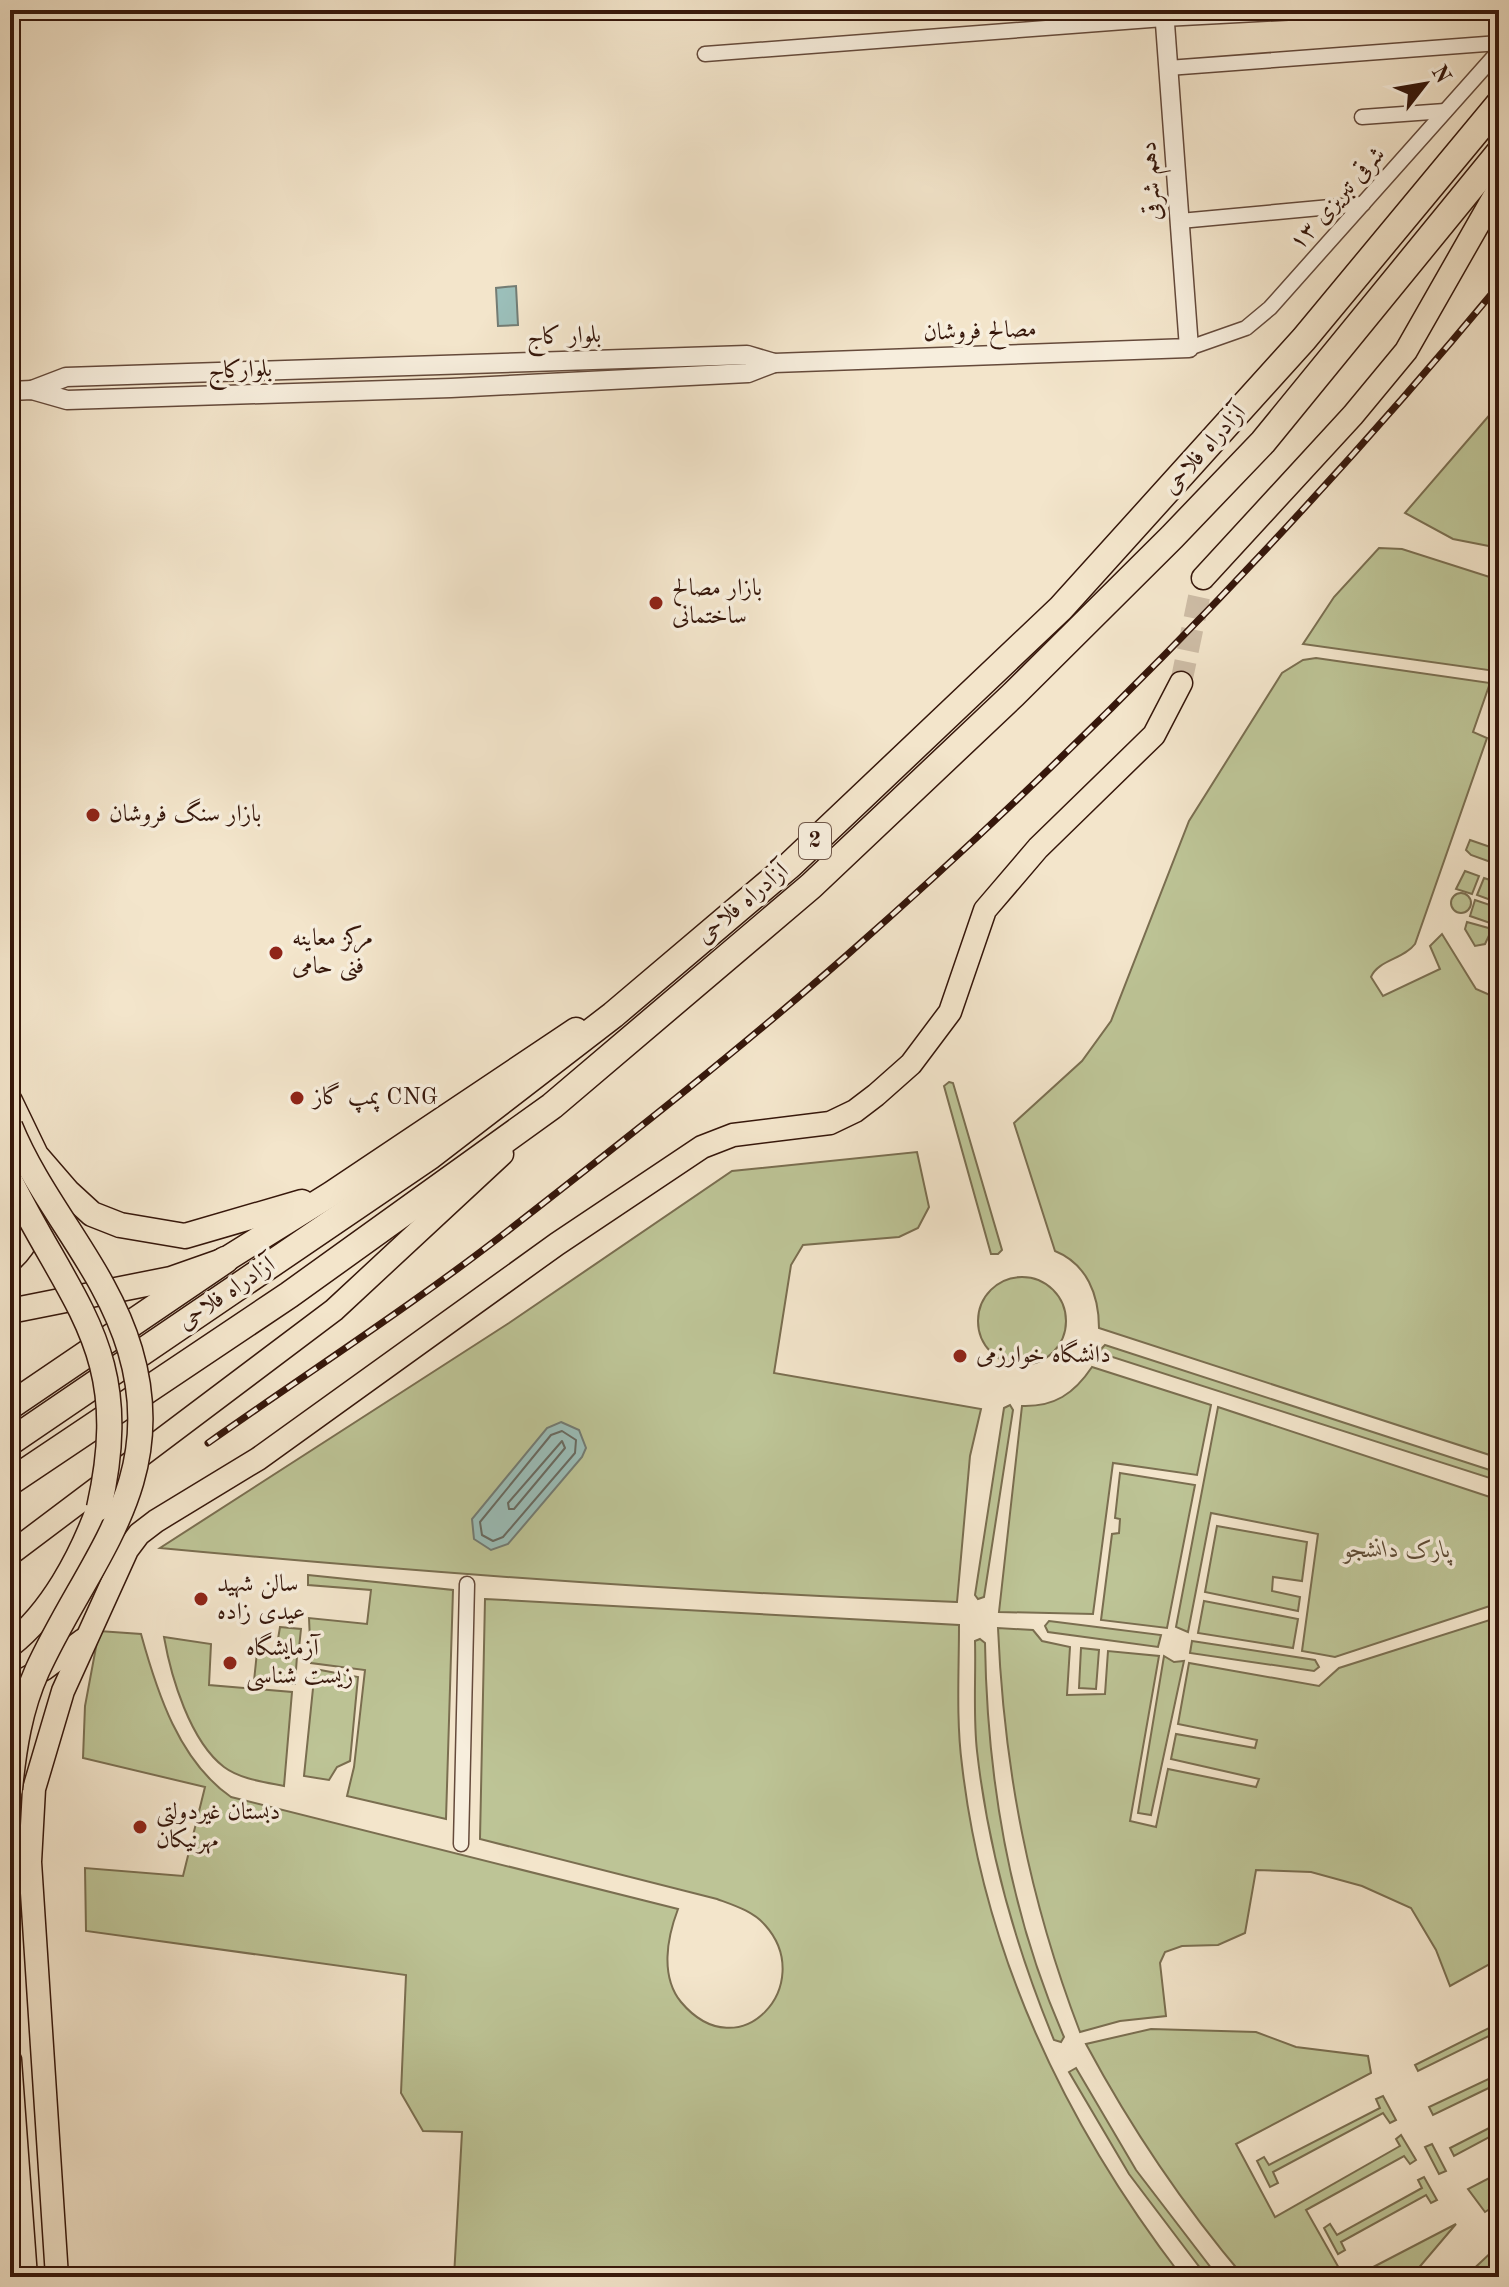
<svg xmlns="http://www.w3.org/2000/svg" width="1509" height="2287" font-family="'Old Standard TT',Amiri,serif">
<rect width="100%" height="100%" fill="#f3e5cb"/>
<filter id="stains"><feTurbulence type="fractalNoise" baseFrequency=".0025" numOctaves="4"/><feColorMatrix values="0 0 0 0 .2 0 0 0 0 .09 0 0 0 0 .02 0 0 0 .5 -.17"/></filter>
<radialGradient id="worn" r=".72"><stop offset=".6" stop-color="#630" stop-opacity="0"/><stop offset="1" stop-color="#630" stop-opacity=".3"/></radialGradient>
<g fill="#bdc496" stroke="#7a6e50" stroke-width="2">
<polygon points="1499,404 1499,548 1453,539 1405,513"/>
<polygon points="1379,548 1402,549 1499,580 1499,661 1495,671 1303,644 1334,597"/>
<path d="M1316,658L1490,683L1473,732L1487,738L1415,944C1404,959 1378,960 1371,977L1383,996L1440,969L1430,946L1442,934L1476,989L1499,999V1458L1099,1328C1099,1295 1087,1264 1055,1251L1014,1123L1082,1061L1111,1021L1189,821L1282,673L1303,660Z"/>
<polygon points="1470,840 1499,850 1499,865 1471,855 1466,850"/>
<polygon points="1465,871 1479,876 1472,894 1456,889"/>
<polygon points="1484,878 1499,883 1499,903 1477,895"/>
<circle cx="1461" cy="903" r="10"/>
<polygon points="1475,900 1499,908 1493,924 1470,916"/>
<polygon points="1467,922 1492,929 1485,944 1475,946 1465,929"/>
<polygon points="949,1082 953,1083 1002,1250 998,1254 991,1254 944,1086"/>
<path d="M917,1152L929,1207L918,1228L899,1237L803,1245L791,1265L774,1373L981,1409L970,1456L957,1602C690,1592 425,1573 160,1548L509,1323L732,1171Z"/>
<circle cx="1022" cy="1321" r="44"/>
<polygon points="1105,1345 1499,1473 1499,1481 1103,1354 1101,1349"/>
<path d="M1092,1367L1211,1405L1197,1475L1113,1463L1093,1614L999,1612L1022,1406C1054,1407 1074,1394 1092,1367Z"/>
<polygon points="1010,1405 1013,1410 984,1597 978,1599 975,1595 1004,1408"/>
<polygon points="1218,1407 1499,1500 1499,1603 1335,1657 1302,1651 1318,1534 1211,1513 1188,1632 1176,1627"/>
<polygon points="1120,1473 1195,1485 1167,1628 1101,1620 1112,1534 1119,1533 1120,1519 1115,1518"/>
<polygon points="1217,1526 1307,1542 1302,1581 1273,1577 1272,1591 1300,1597 1298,1611 1205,1592"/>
<polygon points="308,1575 453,1590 446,1819 347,1796 354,1767 365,1670 311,1663 309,1618 367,1624 371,1590 308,1585"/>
<path d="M485,1599L959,1625C959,1672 956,1719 962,1765C984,1955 1067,2127 1182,2277H454L462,2132L423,2131L401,2093L406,1975L86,1931L85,1868L183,1876L205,1787L83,1758L85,1706L99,1631L141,1634C157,1692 179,1761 231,1797L678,1909C667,1938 660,1976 681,2002C740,2072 818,1984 765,1925C753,1911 733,1905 717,1899L480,1839Z"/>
<polygon points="1204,1601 1298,1619 1293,1648 1198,1633"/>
<path d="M1499,1617V1959L1450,1986L1436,1950L1411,1908L1362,1886L1311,1872L1256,1870L1245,1933L1218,1945L1182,1946L1165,1952L1160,1963L1166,2016L1120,2021L1080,2032C1029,1899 1004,1770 998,1628L1033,1630L1042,1641L1070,1647L1067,1695L1105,1694L1108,1651L1159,1656L1130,1821L1156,1827L1168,1769L1256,1787L1259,1779L1171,1759L1176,1734L1255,1748L1257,1740L1178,1724L1189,1663L1319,1686L1339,1668Z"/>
<polygon points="1049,1621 1161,1635 1158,1647 1048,1632 1045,1626"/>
<polygon points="280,1627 301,1629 299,1648 277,1645"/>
<path d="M164,1637L211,1644L209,1685L292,1692L284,1786C264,1782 240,1779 224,1767C190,1741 171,1677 164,1637Z"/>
<path d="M980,1639L985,1643C987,1777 1010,1914 1064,2037L1061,2042L1054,2040C1017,1950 988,1849 977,1751C973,1715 976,1678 975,1641Z"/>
<polygon points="1192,1641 1315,1660 1319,1667 1314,1671 1190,1653"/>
<polygon points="1081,1648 1099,1650 1096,1689 1079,1688"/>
<polygon points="257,1652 297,1656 295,1684 254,1681"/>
<polygon points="1164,1656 1174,1662 1184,1661 1151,1815 1138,1813"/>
<polygon points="315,1669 358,1677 350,1761 337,1767 329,1780 304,1776"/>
<polygon points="1499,2023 1499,2031 1418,2071 1415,2065"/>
<path d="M1151,2029L1256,2032L1296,2047L1368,2056L1371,2073L1236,2144L1275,2217L1400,2146L1396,2139L1401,2135L1416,2160L1410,2164L1404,2156L1306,2210L1344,2277H1244C1182,2204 1131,2128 1086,2044Z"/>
<polygon points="1076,2068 1136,2170 1218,2277 1207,2277 1129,2174 1069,2072"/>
<polygon points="1499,2074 1499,2083 1433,2115 1429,2107"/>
<polygon points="1383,2096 1396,2120 1390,2123 1383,2113 1273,2172 1278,2183 1270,2187 1257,2161 1264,2157 1269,2165 1380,2108 1376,2099"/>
<polygon points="1499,2123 1499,2132 1454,2156 1450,2148"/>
<polygon points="1432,2144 1446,2171 1439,2174 1425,2147"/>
<polygon points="1499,2173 1499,2203 1485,2212 1468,2189"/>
<polygon points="1424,2177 1437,2200 1431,2203 1426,2195 1341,2242 1345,2250 1338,2254 1324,2228 1330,2224 1337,2235 1422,2188 1418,2180"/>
<polygon points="1456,2224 1411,2277 1354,2277"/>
<polygon points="1499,2245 1499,2277 1465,2277"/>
</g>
<g fill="#9bbfba" stroke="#737c74" stroke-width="2">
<polygon points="516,286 518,325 498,326 496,288"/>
<polygon points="561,1422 579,1430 586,1448 582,1457 508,1544 491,1550 474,1539 472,1519 547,1428"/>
</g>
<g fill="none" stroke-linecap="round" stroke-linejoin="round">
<g stroke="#686b62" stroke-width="2">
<polygon points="562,1431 576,1440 575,1453 503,1537 493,1541 482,1535 480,1522 551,1435"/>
<polygon points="562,1441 565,1448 514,1509 509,1509 508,1503"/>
</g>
<polyline stroke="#cdbca5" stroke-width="22" stroke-dasharray="22 11" stroke-linecap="butt" points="1181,683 1203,578"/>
<defs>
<g id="minor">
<polyline points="705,54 1164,19 1335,10"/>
<polyline points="1168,68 1499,43"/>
<polyline points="1362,117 1445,111"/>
<polyline points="1180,221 1363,204"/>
<polyline points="1189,348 1246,328 1270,308 1499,51"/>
<polyline points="461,1844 467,1584"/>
</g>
<g id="tertiary">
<polyline points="32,390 66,377 747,355 774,363 1189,348 1164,10"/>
<polyline points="10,391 32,390 67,400 451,388 748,373 774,363"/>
</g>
<g id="primary">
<polyline points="1203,578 1353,415 1406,351 1499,188"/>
<polyline points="10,1554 334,1310 502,1154"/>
<polyline points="10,1687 44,1669 83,1640"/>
<polyline points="10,2060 26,2277"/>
<polyline points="57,2277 30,1862 34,1789 63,1691 127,1550 139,1534 156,1521 258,1459 557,1244 702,1147 733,1135 830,1123 855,1111 876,1095 911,1064 950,1012 985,910 1038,848 1154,735 1181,683"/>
</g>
<g id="trunk">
<polyline points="10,1101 36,1155 68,1192 92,1214 120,1225 185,1236 302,1202"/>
<path d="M10,1260C35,1237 40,1203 37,1171"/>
<polyline points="10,1311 171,1279 225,1260 331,1194 576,1030"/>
<path d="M10,1645C52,1612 81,1557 99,1508"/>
</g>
<g id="motorway">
<polyline points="10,1406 225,1260"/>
<polyline points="10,1442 430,1156 613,1015 790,865 1061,608 1304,339 1499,104"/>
<polyline points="10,1482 289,1295 552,1106 811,886 1013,695 1172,537 1263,442 1499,153"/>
</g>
</defs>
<use href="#minor" stroke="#654a3b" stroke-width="17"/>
<use href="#tertiary" stroke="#654a3b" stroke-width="21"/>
<use href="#primary" stroke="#36170b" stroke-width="25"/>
<use href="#trunk" stroke="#36170b" stroke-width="27"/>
<use href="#motorway" stroke="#36170b" stroke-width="29"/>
<use href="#minor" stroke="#f7eedd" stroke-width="14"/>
<use href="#tertiary" stroke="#f7eedd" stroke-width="18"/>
<use href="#primary" stroke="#f3e5cb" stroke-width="22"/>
<use href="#trunk" stroke="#f3e5cb" stroke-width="24"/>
<use href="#motorway" stroke="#f3e5cb" stroke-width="26"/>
<defs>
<path id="rail" d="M208,1443C310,1371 416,1303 514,1226C627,1138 740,1049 847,955C1081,749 1300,525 1499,285"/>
</defs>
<use href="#rail" stroke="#36170b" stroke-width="7"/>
<use href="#rail" stroke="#f7eedd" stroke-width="4" stroke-dasharray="12" stroke-linecap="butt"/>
<defs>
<g id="trunk-bridge">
<path d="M10,1126C42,1205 106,1268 130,1350C170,1484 87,1561 37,1671C20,1709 14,1748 10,1789"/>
<path d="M10,1180C74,1309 134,1352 99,1508"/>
</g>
</defs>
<use href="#trunk-bridge" stroke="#36170b" stroke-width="27" stroke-linecap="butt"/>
<use href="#trunk-bridge" stroke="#f3e5cb" stroke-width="24"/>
</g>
<g fill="#8f2418" stroke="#f7eedd" stroke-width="3">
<circle cx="656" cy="603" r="8"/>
<circle cx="93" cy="815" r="8"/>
<circle cx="276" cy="953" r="8"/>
<circle cx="297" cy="1098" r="8"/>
<circle cx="960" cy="1356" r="8"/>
<circle cx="201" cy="1599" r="8"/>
<circle cx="230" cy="1663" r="8"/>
<circle cx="140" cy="1827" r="8"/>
</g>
<g text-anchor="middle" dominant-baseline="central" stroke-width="7" stroke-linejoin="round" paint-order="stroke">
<rect fill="#f7eedd" stroke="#70584a" stroke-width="2" x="799" y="823" width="32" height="36" rx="6"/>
<g font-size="22" font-weight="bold" fill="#36170b">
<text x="815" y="841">2</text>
</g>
<g font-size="24" fill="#36170b" stroke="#f7eedd">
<text transform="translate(1152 181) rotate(-94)">دهم شرقی</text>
<text transform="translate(1338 199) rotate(-48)">۱۳ شرقی تبریزی</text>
<text transform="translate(980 332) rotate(-2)">مصالح فروشان</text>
<text transform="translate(564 337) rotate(-2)">بلوار کاج</text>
<text transform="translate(240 371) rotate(-2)">بلوارکاج</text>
<text transform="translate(1205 450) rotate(-48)">آزادراه فلاحی</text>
<text transform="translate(743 904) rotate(-40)">آزادراه فلاحی</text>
<text transform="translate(227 1294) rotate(-34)">آزادراه فلاحی</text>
</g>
<g font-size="24" fill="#36170b" stroke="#f7eedd" text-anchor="start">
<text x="672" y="589">بازار مصالح<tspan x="672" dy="28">ساختمانی</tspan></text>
<text x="109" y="815">بازار سنگ فروشان</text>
<text x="292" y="939">مرکز معاینه<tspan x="292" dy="28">فنی حامی</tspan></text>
<text x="313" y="1098">پمپ گاز CNG</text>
<text x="976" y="1356">دانشگاه خوارزمی</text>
<text x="217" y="1585">سالن شهید<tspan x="217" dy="28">عیدی زاده</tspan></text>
<text x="246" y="1649">آزمایشگاه<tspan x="246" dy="28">زیست شناسی</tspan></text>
<text x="156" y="1813">دبستان غیردولتی<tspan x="156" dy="28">مهرنیکان</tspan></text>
</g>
<g font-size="24" font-style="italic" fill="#5e4b35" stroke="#f7eedd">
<text x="1397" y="1551">پارک دانشجو</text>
</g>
</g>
<rect width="1509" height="2287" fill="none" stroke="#f3e5cb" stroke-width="40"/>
<rect x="12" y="12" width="1485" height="2263" fill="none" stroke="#36170b" stroke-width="4"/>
<rect x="20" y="20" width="1469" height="2247" fill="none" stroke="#36170b" stroke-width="2"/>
<g transform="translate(1425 84) rotate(59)" stroke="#f7eedd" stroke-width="6" paint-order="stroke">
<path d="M0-6L14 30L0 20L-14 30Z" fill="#36170b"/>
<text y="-12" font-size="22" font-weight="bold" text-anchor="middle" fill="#36170b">N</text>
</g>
<rect width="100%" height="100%" filter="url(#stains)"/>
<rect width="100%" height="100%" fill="url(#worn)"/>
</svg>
